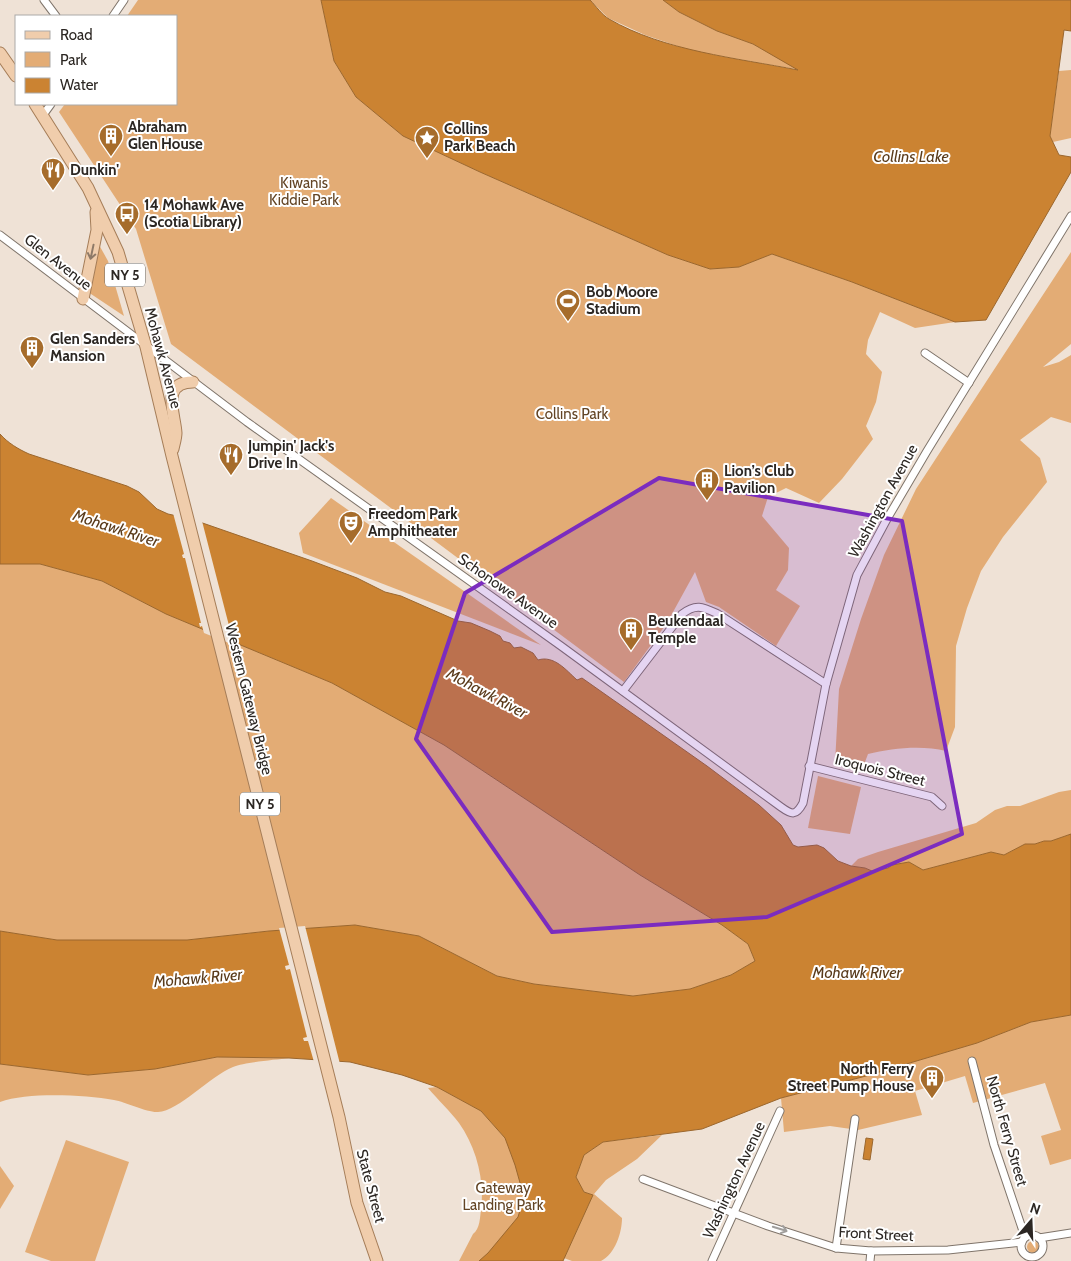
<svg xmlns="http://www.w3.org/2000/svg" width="1071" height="1261" font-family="Cabin,sans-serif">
<rect width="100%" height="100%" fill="#efe2d6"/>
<g fill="#e3ac75">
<polygon points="138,0 321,0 334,61 356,97 403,136 480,172 668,255 710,269 739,267 772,254 852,282 955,322 915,328 880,312 868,340 866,354 882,372 876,402 866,426 873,439 842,479 819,503 786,488 768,497 762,516 789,548 788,570 776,590 800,606 776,646 719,607 706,602 695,572 667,623 624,682 171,344 136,229 59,112 65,104 176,104 176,16 127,16"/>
<polygon points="590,0 663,0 679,12 717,31 753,44 801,70 692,51 645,35 608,18"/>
<polygon points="1071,70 1071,138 1053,142 1050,136 1059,71"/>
<polygon points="98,243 108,261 124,316 88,292"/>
<path d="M1071,252V344L1043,367L1059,362L1071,355V423L1051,417L1020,440L1040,458L1047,482L1003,537L981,571L967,608L956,646L955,727L946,751C922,745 892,748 868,754L862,770L835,763L839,689L861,619L884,555L916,489Z"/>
<polygon points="331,498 541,645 303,553 299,533"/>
<polygon points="0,564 40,564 102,581 166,614 332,683 444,745 640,875 722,925 748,944 755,961 731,975 690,989 633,996 534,984 497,976 419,936 355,925 269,931 187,940 57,940 0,931"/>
<polygon points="818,776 861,787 850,834 808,828"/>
<polygon points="1071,790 1071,834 1051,841 1044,841 1035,844 1025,844 1004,855 991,852 923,870 909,862 872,871 865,868 851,866 858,859 878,852 976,823 995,810 1007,806 1020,806 1059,792"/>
<polygon points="1071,1015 1071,1159 1050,1165 1041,1136 1061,1130 1045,1083 973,1103 965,1076 915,1091 922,1115 858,1130 830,1126 784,1132 781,1098 866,1076 977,1043 1031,1022"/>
<path d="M217,1057L289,1058C275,1060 245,1062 233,1067C210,1076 179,1111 158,1112C148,1113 126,1102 114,1100C84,1095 28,1092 0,1102V1064L88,1075L155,1069Z"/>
<path d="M437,1087L481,1111L505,1138L532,1148L535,1261H459L473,1234C480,1229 480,1217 481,1209C485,1180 476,1147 459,1123C450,1111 438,1100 428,1088Z"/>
<path d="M662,1135L637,1159L606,1180L594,1194L622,1218C622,1233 615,1254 601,1261H572L564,1258L593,1195L584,1192L576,1177L584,1155L603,1142Z"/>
<polygon points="66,1140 129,1162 95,1261 51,1261 25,1252"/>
<polygon points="0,1166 14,1186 0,1209"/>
<circle cx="1033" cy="1247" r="6"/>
</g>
<g fill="#cb8332" stroke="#9b672e">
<path d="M321,0H590C596,6 602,15 609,19C664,51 737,58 798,70L753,44L717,31L679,12L663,0H1071V31L1064,30L1050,136L1059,155L1071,157V172L986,320L955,322L852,282L772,254L739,267L710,269L668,255L480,172L403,136L356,97L334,61Z"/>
<path d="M0,434C8,443 18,449 29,454L127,486L139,492L157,509L168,514L191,519L312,561L357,578L385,592L401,596L458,621L471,623L490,631L500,636L503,641L510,643L514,648L521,647L533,653L538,660C554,655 566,670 577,680L582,678L707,766L759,805L781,825L793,845L798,847L817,845L824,848L838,861L851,866L865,868L872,871L888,868L892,865L909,862L923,870L991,852L1004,855L1025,844H1035L1044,841H1051L1071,834V1015L1031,1022L977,1043L866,1076L781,1098L702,1129L603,1142L584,1155L576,1177L584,1192L593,1195L563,1261H479L488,1253L518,1217L524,1197L515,1165L505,1138L481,1111L437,1087L402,1075L350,1062L289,1058L217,1057L155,1069L88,1075L0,1064V931L57,940H187L269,931L355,925L419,936L497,976L534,984L633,996L690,989L731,975L755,961L748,944L722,925L640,875L444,745L332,683L166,614L102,581L40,564H0Z"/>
<polygon points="866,1138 873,1139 870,1160 863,1159"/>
</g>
<g fill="#efe2d6">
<polygon points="173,513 202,521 234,645 204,633 202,626 200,627 199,623 201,623 185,558 183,558 182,555 184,554"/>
<polygon points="305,926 322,993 340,1064 314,1062 308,1041 304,1041 303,1038 307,1037 290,969 286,970 285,966 289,965 279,928"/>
</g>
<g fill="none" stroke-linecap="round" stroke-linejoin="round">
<defs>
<g id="minor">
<polyline points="44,0 56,16"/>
<polyline points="113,16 124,0"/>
<polyline points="43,115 51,104"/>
<path d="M0,235L247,422L561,646L781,807C792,815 796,816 803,803L826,684L857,575L887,519L927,451L1071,216"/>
<polyline points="925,353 969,383"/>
<path d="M623,691L682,614C696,603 703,607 718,614L826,684"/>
<polyline points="809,766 932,797 942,806"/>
<polyline points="972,1061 994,1145 1025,1237"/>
<polyline points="643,1179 768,1226 836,1248 871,1251 948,1250 1022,1242"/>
<circle cx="1032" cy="1246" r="11"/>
<polyline points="1039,1238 1071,1233"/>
<polyline points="836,1248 855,1119"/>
<polyline points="712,1261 780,1111"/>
<polyline points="870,1261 871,1251"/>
</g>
<g id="primary">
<polyline points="0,53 16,76"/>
<polyline points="35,104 88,188 118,252 146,347 172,456 339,1117 357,1203 377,1261"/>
<polyline points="83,299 97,230 96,212"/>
<path d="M173,449C174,444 176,438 176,433C175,414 160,382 193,382"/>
</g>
</defs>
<use href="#minor" stroke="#7f746a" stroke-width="9"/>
<use href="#primary" stroke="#a57d58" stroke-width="13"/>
<use href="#minor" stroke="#fff" stroke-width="7"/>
<use href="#primary" stroke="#f0cdac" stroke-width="11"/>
</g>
<defs><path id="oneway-shaft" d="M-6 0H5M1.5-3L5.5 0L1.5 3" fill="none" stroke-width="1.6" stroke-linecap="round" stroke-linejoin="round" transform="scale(1.25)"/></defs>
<use stroke="#8e7a68" href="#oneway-shaft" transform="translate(92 252) rotate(102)"/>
<use stroke="#a09e9c" href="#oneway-shaft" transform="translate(780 1229) rotate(17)"/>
<path fill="#7b2cbf" fill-opacity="0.2" stroke="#7b2cbf" stroke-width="4" stroke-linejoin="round" d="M659,478L902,521L962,834L767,917L552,932L416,739L465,593Z"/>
<defs>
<symbol id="building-pin" viewBox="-11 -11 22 30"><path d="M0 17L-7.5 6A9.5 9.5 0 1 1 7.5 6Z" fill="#a66c2b" stroke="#fff"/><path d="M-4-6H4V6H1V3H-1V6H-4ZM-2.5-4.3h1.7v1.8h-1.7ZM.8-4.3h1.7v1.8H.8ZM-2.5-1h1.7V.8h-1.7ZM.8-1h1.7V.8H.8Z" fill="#fff"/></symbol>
<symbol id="sight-pin" viewBox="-11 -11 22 30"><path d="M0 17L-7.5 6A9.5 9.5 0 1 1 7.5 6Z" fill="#a66c2b" stroke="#fff"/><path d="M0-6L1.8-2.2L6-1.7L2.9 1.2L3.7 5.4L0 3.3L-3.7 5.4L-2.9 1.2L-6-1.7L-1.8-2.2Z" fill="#fff"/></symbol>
<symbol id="restaurant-pin" viewBox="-11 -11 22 30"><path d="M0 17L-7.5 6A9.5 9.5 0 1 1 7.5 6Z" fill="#a66c2b" stroke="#fff"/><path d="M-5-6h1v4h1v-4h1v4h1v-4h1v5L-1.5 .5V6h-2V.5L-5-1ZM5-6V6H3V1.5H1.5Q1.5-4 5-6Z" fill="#fff"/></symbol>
<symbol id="bus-pin" viewBox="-11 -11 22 30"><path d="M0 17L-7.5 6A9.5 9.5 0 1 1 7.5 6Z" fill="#a66c2b" stroke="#fff"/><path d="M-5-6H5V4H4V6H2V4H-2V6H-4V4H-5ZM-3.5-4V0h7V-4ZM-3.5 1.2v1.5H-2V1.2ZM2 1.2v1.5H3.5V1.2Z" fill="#fff"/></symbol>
<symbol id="stadium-pin" viewBox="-11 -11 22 30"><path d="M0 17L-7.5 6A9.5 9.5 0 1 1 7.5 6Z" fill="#a66c2b" stroke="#fff"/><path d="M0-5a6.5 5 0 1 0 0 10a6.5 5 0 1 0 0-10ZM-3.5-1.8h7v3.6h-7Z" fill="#fff"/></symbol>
<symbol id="theatre-pin" viewBox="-11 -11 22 30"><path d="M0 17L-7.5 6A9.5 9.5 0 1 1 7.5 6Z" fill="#a66c2b" stroke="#fff"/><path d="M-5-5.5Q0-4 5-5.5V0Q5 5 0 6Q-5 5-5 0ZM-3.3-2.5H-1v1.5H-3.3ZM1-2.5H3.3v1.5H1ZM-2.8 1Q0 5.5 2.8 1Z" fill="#fff"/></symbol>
</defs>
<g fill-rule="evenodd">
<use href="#building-pin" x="97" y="122" width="28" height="38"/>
<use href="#sight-pin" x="413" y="124" width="28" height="38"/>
<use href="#restaurant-pin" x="39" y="156" width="28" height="38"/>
<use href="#bus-pin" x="113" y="200" width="28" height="38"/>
<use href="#stadium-pin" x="554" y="287" width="28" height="38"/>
<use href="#building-pin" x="18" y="334" width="28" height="38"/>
<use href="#restaurant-pin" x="217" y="441" width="28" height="38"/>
<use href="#building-pin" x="693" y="466" width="28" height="38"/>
<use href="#theatre-pin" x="337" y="509" width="28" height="38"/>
<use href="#building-pin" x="617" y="616" width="28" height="38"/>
<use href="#building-pin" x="918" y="1064" width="28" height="38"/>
</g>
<g text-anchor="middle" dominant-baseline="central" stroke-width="4" stroke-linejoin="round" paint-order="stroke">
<g fill="#fff" stroke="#6b6865" stroke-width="1">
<rect x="105" y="263.5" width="40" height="23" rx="4"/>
<rect x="240" y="792.5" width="40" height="23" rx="4"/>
</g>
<g font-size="14" font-weight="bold" fill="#2c2723">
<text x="125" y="275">NY 5</text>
<text x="260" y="804">NY 5</text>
</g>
<g font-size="15" font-weight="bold" fill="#2c2723" stroke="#fff" text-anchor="start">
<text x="128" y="127">Abraham<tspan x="128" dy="17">Glen House</tspan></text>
<text x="444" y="129">Collins<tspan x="444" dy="17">Park Beach</tspan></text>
<text x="70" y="170">Dunkin'</text>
<text x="144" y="205">14 Mohawk Ave<tspan x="144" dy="17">(Scotia Library)</tspan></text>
<text x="586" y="292">Bob Moore<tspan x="586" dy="17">Stadium</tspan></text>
<text x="50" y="339">Glen Sanders<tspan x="50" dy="17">Mansion</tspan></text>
<text x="248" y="446">Jumpin' Jack's<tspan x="248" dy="17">Drive In</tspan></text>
<text x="724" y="471">Lion’s Club<tspan x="724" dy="17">Pavilion</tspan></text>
<text x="368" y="514">Freedom Park<tspan x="368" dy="17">Amphitheater</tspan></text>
<text x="648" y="621">Beukendaal<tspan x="648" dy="17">Temple</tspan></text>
<text x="914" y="1069" text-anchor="end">North Ferry<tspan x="914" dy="17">Street Pump House</tspan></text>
</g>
<g font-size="15" fill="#634424" stroke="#fff">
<text x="304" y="183">Kiwanis<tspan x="304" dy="17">Kiddie Park</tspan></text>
<text x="572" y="414">Collins Park</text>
<text x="503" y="1188">Gateway<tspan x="503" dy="17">Landing Park</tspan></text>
</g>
<g font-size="15" fill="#2c2723" stroke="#fff">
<text transform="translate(58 262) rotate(38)">Glen Avenue</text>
<text transform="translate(163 358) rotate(75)">Mohawk Avenue</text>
<text transform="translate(883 501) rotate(-61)">Washington Avenue</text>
<text transform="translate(508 591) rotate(35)">Schonowe Avenue</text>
<text transform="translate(249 699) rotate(76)">Western Gateway Bridge</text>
<text transform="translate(880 770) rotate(14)">Iroquois Street</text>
<text transform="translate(1007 1131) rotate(74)">North Ferry Street</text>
<text transform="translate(734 1180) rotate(-65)">Washington Avenue</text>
<text transform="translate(371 1186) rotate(75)">State Street</text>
<text transform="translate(876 1234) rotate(3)">Front Street</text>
</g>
<g font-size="16" font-style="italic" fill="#5a3b1b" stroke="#fff">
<text x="911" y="156">Collins Lake</text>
<text transform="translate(116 528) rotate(18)">Mohawk River</text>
<text transform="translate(487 693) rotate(28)">Mohawk River</text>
<text x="857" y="972">Mohawk River</text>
<text transform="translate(198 978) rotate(-5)">Mohawk River</text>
</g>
</g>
<rect x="15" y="15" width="162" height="90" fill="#ffffff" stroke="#aba9a7"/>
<rect x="25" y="31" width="25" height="8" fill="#f0cdac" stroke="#aba9a7"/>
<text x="60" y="40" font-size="15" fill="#2c2723">Road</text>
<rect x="25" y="52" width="25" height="15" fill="#e3ac75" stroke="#aba9a7"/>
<text x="60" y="65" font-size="15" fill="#2c2723">Park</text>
<rect x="25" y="78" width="25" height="15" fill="#cb8332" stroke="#aba9a7"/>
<text x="60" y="90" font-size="15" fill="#2c2723">Water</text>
<g transform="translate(1031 1221) rotate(19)" stroke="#ffffff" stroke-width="4" paint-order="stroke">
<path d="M0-4L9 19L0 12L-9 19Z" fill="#2c2723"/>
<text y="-8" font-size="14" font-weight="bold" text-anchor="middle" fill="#2c2723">N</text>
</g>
</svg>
